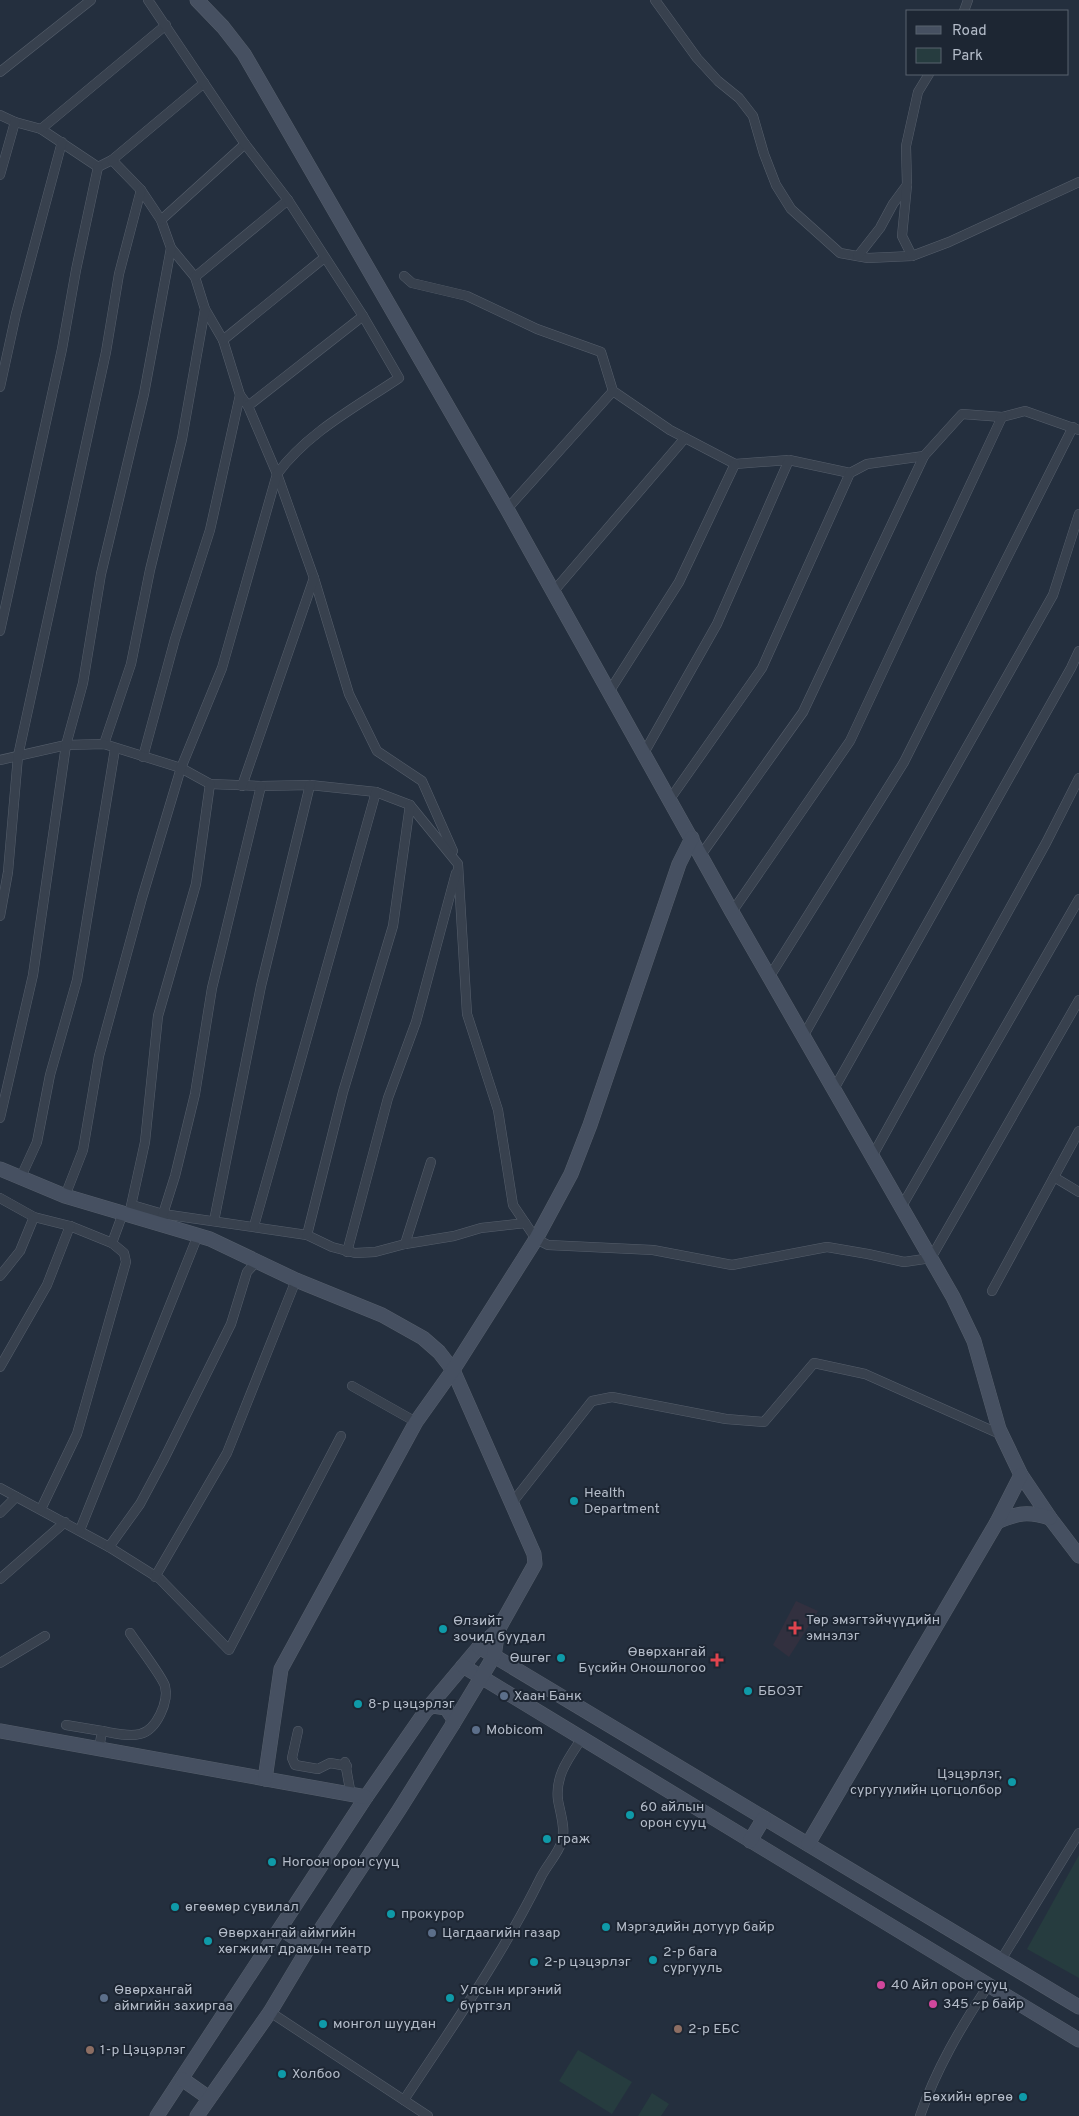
<svg xmlns="http://www.w3.org/2000/svg" width="1079" height="2116" font-family="Overpass,sans-serif">
<rect width="100%" height="100%" fill="#242f3e"/>
<polygon fill="#32303f" points="796,1601 818,1611 789,1657 773,1645"/>
<g fill="#263c3f">
<polygon points="1079,1855 1079,1978 1027,1949"/>
<polygon points="578,2050 632,2082 612,2114 559,2081"/>
<polygon points="652,2093 669,2104 661,2116 638,2116"/>
</g>
<g fill="none" stroke-linecap="round" stroke-linejoin="round">
<defs>
<g id="street">
<polyline points="655,0 697,58 718,81 739,98 753,116 764,154 776,185 791,209 840,253 868,258 912,256 949,242 1079,182"/>
<polyline points="964,11 968,0"/>
<polyline points="0,72 91,0"/>
<polyline points="0,115 15,122 41,129 98,167 112,160 141,190 161,220 171,248 195,277 205,309 223,340 240,395 248,406 277,474 314,578 349,694 377,751 422,781 453,851"/>
<polyline points="41,129 166,25"/>
<polyline points="112,160 204,83"/>
<polyline points="0,175 15,122"/>
<polyline points="161,220 245,144"/>
<polyline points="858,256 880,228 893,204 907,185"/>
<polyline points="912,256 902,236 907,185 906,146 918,92 929,74"/>
<polyline points="404,276 412,283 467,296 537,329 601,352 613,391 670,430 735,464 789,460 850,473 867,464 924,456 962,414 1002,417 1025,411 1079,430"/>
<polyline points="195,277 288,200"/>
<polyline points="223,340 324,258"/>
<polyline points="0,387 16,314 62,142"/>
<polyline points="248,406 363,316"/>
<polyline points="507,509 613,391"/>
<polyline points="553,592 685,438"/>
<polyline points="0,631 62,349 76,270 98,167"/>
<polyline points="609,692 679,582 735,464"/>
<polyline points="104,744 131,664 150,570 182,439 205,309"/>
<polyline points="644,753 717,624 789,460"/>
<polyline points="143,757 175,639 210,530 240,395"/>
<polyline points="0,760 66,745 104,744 181,768 210,784 261,786 310,785 376,792 410,805 458,864 467,1014 498,1110 513,1205 536,1239 548,1245 653,1250 732,1265 827,1247 868,1254 904,1262 931,1258 1079,1000"/>
<polyline points="242,786 314,578"/>
<polyline points="670,799 762,668 850,473"/>
<polyline points="701,855 803,712 924,456"/>
<polyline points="732,912 850,741 1002,417"/>
<polyline points="0,916 8,872 18,756 106,352 119,274 141,190"/>
<polyline points="770,976 904,762 1073,427"/>
<polyline points="804,1035 1053,595 1079,514"/>
<polyline points="834,1089 1071,668 1079,651"/>
<polyline points="0,1118 33,975 66,745 83,683 101,574 144,394 171,248"/>
<polyline points="873,1155 1046,843 1079,778"/>
<polyline points="1054,1177 1079,1192"/>
<polyline points="20,1179 37,1142 50,1075 77,980 115,749"/>
<path d="M65,1196L83,1150L99,1056L142,898L181,768L222,668L277,474C308,432 356,407 399,378L363,316L288,200L245,144L148,0"/>
<polyline points="0,1198 34,1217 70,1226 112,1243"/>
<polyline points="132,1205 163,1214 307,1235 332,1247 355,1253 375,1252 405,1244 454,1236 481,1228 525,1223"/>
<polyline points="902,1206 1079,899"/>
<polyline points="163,1214 175,1176 195,1094 212,988 261,786"/>
<polyline points="129,1215 145,1142 158,1016 196,884 210,784"/>
<polyline points="214,1221 261,986 310,785"/>
<polyline points="254,1226 376,792"/>
<polyline points="307,1235 343,1092 393,926 410,805"/>
<polyline points="405,1244 431,1162"/>
<polyline points="347,1252 388,1098 416,1022 456,873"/>
<polyline points="0,1276 20,1251 34,1217"/>
<polyline points="992,1291 1079,1131"/>
<polyline points="0,1367 47,1285 70,1226"/>
<polyline points="352,1386 416,1422"/>
<polyline points="0,1488 109,1547 160,1579 229,1650 341,1436"/>
<polyline points="512,1503 592,1401 612,1397 726,1419 764,1422 814,1363 865,1374 1002,1435"/>
<polyline points="41,1509 77,1434 126,1262 124,1253 112,1243 123,1213"/>
<polyline points="0,1513 16,1497"/>
<polyline points="80,1530 198,1235"/>
<polyline points="109,1547 140,1504 163,1461 231,1324 247,1272 257,1261"/>
<polyline points="155,1577 227,1453 296,1280"/>
<polyline points="0,1579 65,1522"/>
<polyline points="0,1663 45,1636"/>
<polyline points="66,1725 102,1731 99,1749"/>
<path d="M102,1731C114,1733 128,1737 140,1734C157,1730 169,1701 165,1686C162,1676 137,1644 130,1633"/>
<polyline points="298,1731 292,1758 295,1765 318,1769 330,1763 347,1766"/>
<polyline points="345,1762 351,1795"/>
<polyline points="1001,1960 1079,1833"/>
<polyline points="270,2012 428,2116"/>
<path d="M404,2100C452,2027 502,1956 541,1877C547,1865 558,1854 562,1841C566,1829 560,1812 558,1800C555,1775 569,1758 582,1738"/>
<path d="M920,2116C936,2069 961,2027 988,1986"/>
</g>
<g id="secondary">
<polyline points="197,0 223,27 244,54 507,509 732,912 953,1297 974,1341 999,1429 1021,1475 1050,1518 1079,1556"/>
<polyline points="0,1169 65,1196 210,1239 296,1280 382,1315 423,1338 439,1352 453,1370 534,1554 535,1564 498,1630 479,1647 427,1709 366,1797 157,2116"/>
<path d="M997,1522C1017,1513 1028,1511 1050,1518"/>
<polyline points="479,1647 1079,2007"/>
<polyline points="463,1666 1079,2040"/>
<polyline points="427,1709 433,1706 446,1708 453,1718 453,1724"/>
<polyline points="0,1731 366,1797"/>
<polyline points="265,1779 281,1669 416,1422 453,1370 536,1239 571,1174 590,1125 679,864 692,838"/>
<polyline points="750,1841 764,1818"/>
<polyline points="808,1844 997,1522 1021,1475"/>
<polyline points="281,1929 309,1947"/>
<polyline points="182,2079 209,2098"/>
<polyline points="197,2116 270,2012 309,1947 399,1810 453,1724 494,1656 498,1630"/>
</g>
</defs>
<use href="#street" stroke="#565f6c" stroke-width="10"/>
<use href="#secondary" stroke="#565f6c" stroke-width="15"/>
<use href="#street" stroke="#38414e" stroke-width="9"/>
<use href="#secondary" stroke="#465061" stroke-width="14"/>
</g>
<g fill="#0f9aa8" stroke="#1d2633" stroke-width="2">
<circle cx="574" cy="1501" r="5"/>
<circle cx="443" cy="1629" r="5"/>
<circle cx="561" cy="1658" r="5"/>
<circle cx="748" cy="1691" r="5"/>
<circle cx="358" cy="1704" r="5"/>
<circle cx="1012" cy="1782" r="5"/>
<circle cx="630" cy="1815" r="5"/>
<circle cx="547" cy="1839" r="5"/>
<circle cx="272" cy="1862" r="5"/>
<circle cx="175" cy="1907" r="5"/>
<circle cx="391" cy="1914" r="5"/>
<circle cx="606" cy="1927" r="5"/>
<circle cx="208" cy="1941" r="5"/>
<circle cx="653" cy="1960" r="5"/>
<circle cx="534" cy="1962" r="5"/>
<circle cx="450" cy="1998" r="5"/>
<circle cx="323" cy="2024" r="5"/>
<circle cx="282" cy="2074" r="5"/>
<circle cx="1023" cy="2097" r="5"/>
</g>
<g fill="#e0444e" stroke="#1d2633" stroke-width="2">
<path d="M792.5 1620.5h5v5h5v5h-5v5h-5v-5h-5v-5h5z"/>
<path d="M714.5 1652.5h5v5h5v5h-5v5h-5v-5h-5v-5h5z"/>
</g>
<g fill="#5c6f8a" stroke="#1d2633" stroke-width="2">
<circle cx="504" cy="1696" r="5"/>
<circle cx="476" cy="1730" r="5"/>
<circle cx="432" cy="1933" r="5"/>
<circle cx="104" cy="1998" r="5"/>
</g>
<g fill="#d1479c" stroke="#1d2633" stroke-width="2">
<circle cx="881" cy="1985" r="5"/>
<circle cx="933" cy="2004" r="5"/>
</g>
<g fill="#8d6e63" stroke="#1d2633" stroke-width="2">
<circle cx="678" cy="2029" r="5"/>
<circle cx="90" cy="2050" r="5"/>
</g>
<g text-anchor="middle" dominant-baseline="central" stroke-width="4" stroke-linejoin="round" paint-order="stroke">
<g font-size="14" fill="#b4bcc9" stroke="#1d2633" text-anchor="start">
<text x="584" y="1493">Health<tspan x="584" dy="16">Department</tspan></text>
<text x="806" y="1620">Төр эмэгтэйчүүдийн<tspan x="806" dy="16">эмнэлэг</tspan></text>
<text x="453" y="1621">Өлзийт<tspan x="453" dy="16">зочид буудал</tspan></text>
<text x="706" y="1652" text-anchor="end">Өвөрхангай<tspan x="706" dy="16">Бүсийн Оношлогоо</tspan></text>
<text x="551" y="1658" text-anchor="end">Өшгөг</text>
<text x="758" y="1691">ББОЭТ</text>
<text x="514" y="1696">Хаан Банк</text>
<text x="368" y="1704">8-р цэцэрлэг</text>
<text x="486" y="1730">Mobicom</text>
<text x="1002" y="1774" text-anchor="end">Цэцэрлэг,<tspan x="1002" dy="16">сургуулийн цогцолбор</tspan></text>
<text x="640" y="1807">60 айлын<tspan x="640" dy="16">орон сууц</tspan></text>
<text x="557" y="1839">граж</text>
<text x="282" y="1862">Ногоон орон сууц</text>
<text x="185" y="1907">өгөөмөр сувилал</text>
<text x="401" y="1914">прокурор</text>
<text x="616" y="1927">Мэргэдийн дотуур байр</text>
<text x="218" y="1933">Өвөрхангай аймгийн<tspan x="218" dy="16">хөгжимт драмын театр</tspan></text>
<text x="442" y="1933">Цагдаагийн газар</text>
<text x="663" y="1952">2-р бага<tspan x="663" dy="16">сургууль</tspan></text>
<text x="544" y="1962">2-р цэцэрлэг</text>
<text x="891" y="1985">40 Айл орон сууц</text>
<text x="114" y="1990">Өвөрхангай<tspan x="114" dy="16">аймгийн захиргаа</tspan></text>
<text x="460" y="1990">Улсын иргэний<tspan x="460" dy="16">бүртгэл</tspan></text>
<text x="943" y="2004">345 ~р байр</text>
<text x="333" y="2024">монгол шуудан</text>
<text x="688" y="2029">2-р ЕБС</text>
<text x="100" y="2050">1-р Цэцэрлэг</text>
<text x="292" y="2074">Холбоо</text>
<text x="1013" y="2097" text-anchor="end">Бөхийн өргөө</text>
</g>
</g>
<rect x="906" y="10" width="162" height="65" fill="#1d2633" stroke="#59626f"/>
<rect x="916" y="26" width="25" height="8" fill="#465061" stroke="#59626f"/>
<text x="952" y="35" font-size="15" fill="#b4bcc9">Road</text>
<rect x="916" y="48" width="25" height="15" fill="#263c3f" stroke="#59626f"/>
<text x="952" y="60" font-size="15" fill="#b4bcc9">Park</text>
</svg>
